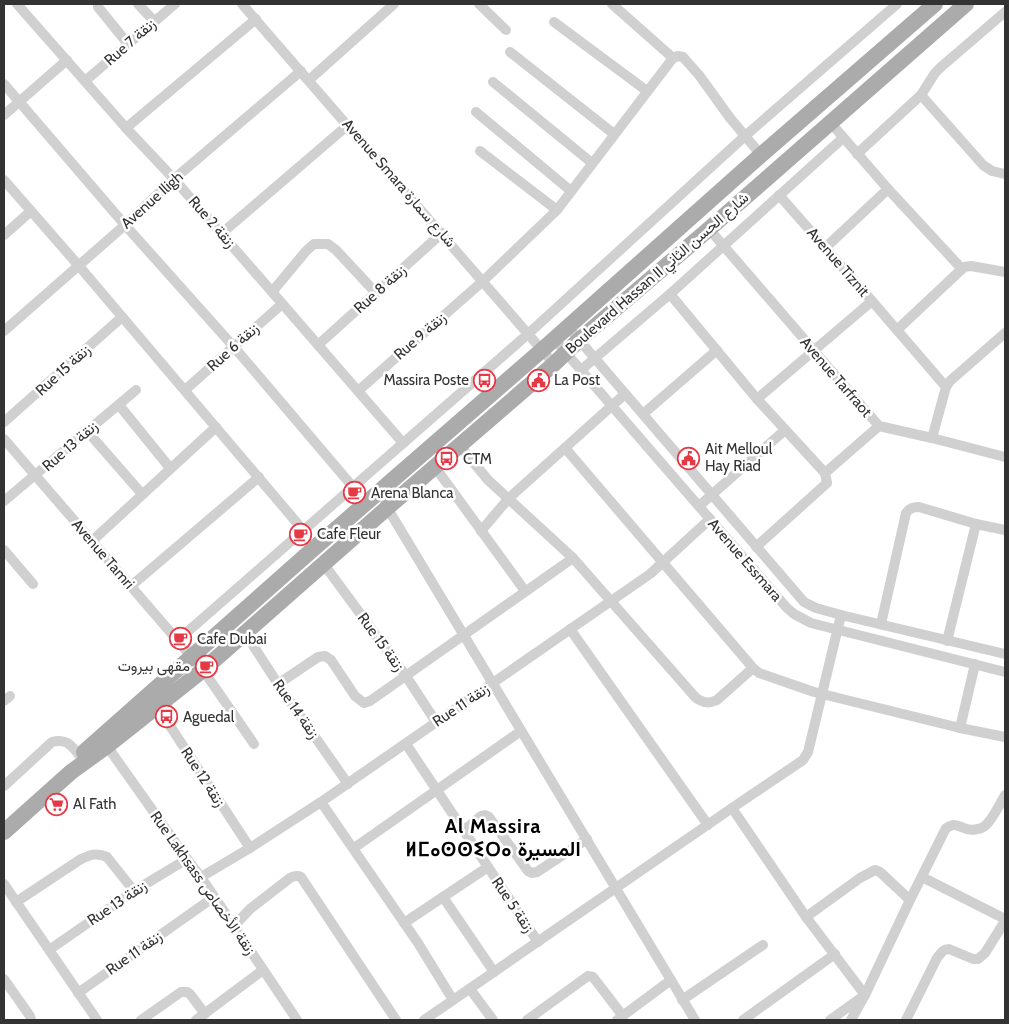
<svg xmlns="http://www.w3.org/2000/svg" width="1009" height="1024" font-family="Cabin,Vazirmatn,'Noto Sans Tifinagh',sans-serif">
<rect width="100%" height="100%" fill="#fff"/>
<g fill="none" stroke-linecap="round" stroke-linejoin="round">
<g stroke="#d0d0d0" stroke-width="10">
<polyline points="17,4 126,128 174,179 403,443"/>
<polyline points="98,4 98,7 128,44"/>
<polyline points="138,4 154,21"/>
<polyline points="242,4 554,364"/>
<polyline points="479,4 506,30"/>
<polyline points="612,4 673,58"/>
<polyline points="554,22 647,91"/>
<polyline points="510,52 614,134"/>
<polyline points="309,80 394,4"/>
<polyline points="85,81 175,4"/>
<polyline points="493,82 592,163"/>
<polyline points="4,84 125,225 234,347 353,487"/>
<polyline points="921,95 983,165 992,171 1005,174"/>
<polyline points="476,112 571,191"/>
<polyline points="4,115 67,60"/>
<polyline points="830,122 888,189 962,269"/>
<polyline points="126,128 256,19"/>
<polyline points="480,151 557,210 673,58 678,56 683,57 699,75 730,118 761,155"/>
<polyline points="857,154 921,95 935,73 941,67 1005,12"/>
<polyline points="4,180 79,266 303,530"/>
<polyline points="779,195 872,301 946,387"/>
<polyline points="709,229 879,426 932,438 1005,457"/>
<polyline points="222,233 348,125"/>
<polyline points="4,235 31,211"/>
<polyline points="825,248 888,189"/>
<polyline points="272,292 306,251 314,244 328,244 336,250 376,293"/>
<polyline points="670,294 757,399 825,473"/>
<polyline points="568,327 804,602 816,608 841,615 1005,654"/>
<polyline points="897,330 964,267 971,266 1005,272"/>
<polyline points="4,331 125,225 174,179 301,71"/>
<polyline points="554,339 787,608 794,614 811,623 1005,672"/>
<polyline points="318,345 442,233"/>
<polyline points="581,370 670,294 843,138"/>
<polyline points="185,390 282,304"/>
<polyline points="358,391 483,281 557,210"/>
<polyline points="757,399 872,301"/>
<polyline points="119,405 170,468"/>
<polyline points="643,414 717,350"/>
<polyline points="4,422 122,317"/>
<polyline points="87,431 142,494"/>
<polyline points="932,438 946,387 950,381 1005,333"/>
<polyline points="4,439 203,670 254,744"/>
<path d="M460,446L488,480L573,558L696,698C704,703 708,704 717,700L753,668"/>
<polyline points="565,448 753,668 759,673 814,692 960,728 1005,737"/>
<polyline points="435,467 525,591"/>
<polyline points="4,501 136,390"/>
<polyline points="385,504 695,1020"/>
<polyline points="699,506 785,430"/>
<polyline points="481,531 509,498 625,394"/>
<polyline points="92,541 216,427"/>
<polyline points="756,547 827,483 825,473 879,426"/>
<polyline points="4,550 33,584"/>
<polyline points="323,563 406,676 436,722"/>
<polyline points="131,586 259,477"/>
<path d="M881,624L906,513C910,508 913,507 919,507L976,524L1005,530"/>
<polyline points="570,629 708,825"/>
<polyline points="245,633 278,684 348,784"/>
<polyline points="178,640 528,334 745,136 897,4"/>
<polyline points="947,641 976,524"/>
<polyline points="278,684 318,657 325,656 331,660 355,696 364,703 370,701 573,558"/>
<polyline points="4,701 10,696"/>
<polyline points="157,706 250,848"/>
<polyline points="960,728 975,664"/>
<polyline points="406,744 538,942"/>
<polyline points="107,746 187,859 201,877 297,1020"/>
<path d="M4,786L52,742C66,738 71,745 80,756"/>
<polyline points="321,802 418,943 453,1000"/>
<polyline points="732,808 806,917 865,995 830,1020"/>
<polyline points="463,831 481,816 485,815 489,817 528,871 532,873 537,872 587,839"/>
<polyline points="354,848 521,731"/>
<polyline points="201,877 250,848 321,802 650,574 710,519"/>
<polyline points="922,877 1005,919"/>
<polyline points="4,884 97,1020"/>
<polyline points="443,897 488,867"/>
<path d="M16,902L81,859C90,855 97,852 107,857L134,891"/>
<polyline points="806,917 860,878 875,870 880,872 910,900"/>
<polyline points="404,923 443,897 494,972"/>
<path d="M234,926L250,909L290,878C294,876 297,875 301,877L396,1020"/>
<polyline points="49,950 134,891 187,859"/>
<polyline points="4,979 30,1016 31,1020"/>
<polyline points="470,989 493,1020"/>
<polyline points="78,993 214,897"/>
<polyline points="682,1000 763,945"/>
<polyline points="141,1020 181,992 187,992 190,994 205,1014"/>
<polyline points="196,1020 263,970"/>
<polyline points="424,1020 732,808 803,760 808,752 841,615"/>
<polyline points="527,1020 588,976 593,977 623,1016"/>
<polyline points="617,1020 671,980"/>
<polyline points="743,1020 835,954"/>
<path d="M851,1020L865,995L910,900L946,828C955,823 955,825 964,828C970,831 981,830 986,825C993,818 1000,804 1005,795"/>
<path d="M906,1020L937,958C941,953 943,949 949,949L973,959H978L985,953L1005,921"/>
</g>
<g stroke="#ababab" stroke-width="16">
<polyline points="84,752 312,550 542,350 761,155 935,4"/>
<polyline points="4,832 71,772 107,746 203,670 387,508 554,364 579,340 709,229 966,4"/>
</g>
</g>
<defs>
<symbol id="bus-ring" viewBox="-11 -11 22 22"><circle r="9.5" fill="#fff" stroke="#e63946" stroke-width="1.5"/><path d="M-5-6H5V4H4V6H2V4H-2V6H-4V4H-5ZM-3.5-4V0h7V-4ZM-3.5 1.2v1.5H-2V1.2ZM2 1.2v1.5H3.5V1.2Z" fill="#e63946"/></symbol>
<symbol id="civic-ring" viewBox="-11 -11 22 22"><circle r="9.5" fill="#fff" stroke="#e63946" stroke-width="1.5"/><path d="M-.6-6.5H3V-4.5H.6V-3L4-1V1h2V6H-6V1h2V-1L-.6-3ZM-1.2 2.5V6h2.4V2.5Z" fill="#e63946"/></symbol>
<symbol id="cafe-ring" viewBox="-11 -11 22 22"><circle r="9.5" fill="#fff" stroke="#e63946" stroke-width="1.5"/><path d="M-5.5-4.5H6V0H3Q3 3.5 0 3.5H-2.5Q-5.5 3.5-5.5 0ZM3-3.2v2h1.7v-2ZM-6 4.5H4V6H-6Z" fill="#e63946"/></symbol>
<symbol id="supermarket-ring" viewBox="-11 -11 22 22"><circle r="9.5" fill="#fff" stroke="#e63946" stroke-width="1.5"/><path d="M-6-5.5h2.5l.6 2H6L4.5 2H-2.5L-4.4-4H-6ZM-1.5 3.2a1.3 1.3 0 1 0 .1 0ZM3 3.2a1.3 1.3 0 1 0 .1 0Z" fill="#e63946"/></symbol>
</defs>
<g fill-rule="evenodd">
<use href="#bus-ring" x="472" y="368" width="25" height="25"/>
<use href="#civic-ring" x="526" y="368" width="25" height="25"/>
<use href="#civic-ring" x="676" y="446" width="25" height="25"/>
<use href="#bus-ring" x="434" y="446" width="25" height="25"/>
<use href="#cafe-ring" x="342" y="480" width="25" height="25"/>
<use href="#cafe-ring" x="288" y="522" width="25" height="25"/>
<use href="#cafe-ring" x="168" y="626" width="25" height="25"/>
<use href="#cafe-ring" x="194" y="654" width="25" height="25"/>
<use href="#bus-ring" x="154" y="704" width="25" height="25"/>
<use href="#supermarket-ring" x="44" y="792" width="25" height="25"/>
</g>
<g text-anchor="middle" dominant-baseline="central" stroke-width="5" stroke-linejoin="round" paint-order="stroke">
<g font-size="15" fill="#333" stroke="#fff">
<text transform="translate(130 42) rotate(-41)">Rue 7 زنقة</text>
<text transform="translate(399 183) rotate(49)">Avenue Smara شارع سمارة</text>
<text transform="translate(152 200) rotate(-42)">Avenue Iligh</text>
<text transform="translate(212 222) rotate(49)">Rue 2 زنقة</text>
<text transform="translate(838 262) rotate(49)">Avenue Tiznit</text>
<text transform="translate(657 273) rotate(-41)">Boulevard Hassan II شارع الحسن الثاني</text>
<text transform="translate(380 289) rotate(-42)">Rue 8 زنقة</text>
<text transform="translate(420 336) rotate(-41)">Rue 9 زنقة</text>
<text transform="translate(233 347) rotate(-42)">Rue 6 زنقة</text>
<text transform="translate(63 370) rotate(-42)">Rue 15 زنقة</text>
<text transform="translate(836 377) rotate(49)">Avenue Tarfraot</text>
<text transform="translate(70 446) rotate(-41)">Rue 13 زنقة</text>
<text transform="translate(103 554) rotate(49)">Avenue Tamri</text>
<text transform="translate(745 560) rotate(49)">Avenue Essmara</text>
<text transform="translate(381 642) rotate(54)">Rue 15 زنقة</text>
<text transform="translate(461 705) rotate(-34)">Rue 11 زنقة</text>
<text transform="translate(296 709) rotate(55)">Rue 14 زنقة</text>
<text transform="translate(203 777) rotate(57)">Rue 12 زنقة</text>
<text transform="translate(203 883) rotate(55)">Rue Lakhsass زنقة الأخصاص</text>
<text transform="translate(117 903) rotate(-34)">Rue 13 زنقة</text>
<text transform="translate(513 905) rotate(56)">Rue 5 زنقة</text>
<text transform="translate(134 953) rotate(-35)">Rue 11 زنقة</text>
</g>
<g font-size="15" fill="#333" stroke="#fff" text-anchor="start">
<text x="469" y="380" text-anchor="end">Massira Poste</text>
<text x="554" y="380">La Post</text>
<text x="705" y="449">Ait Melloul<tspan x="705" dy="17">Hay Riad</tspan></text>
<text x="463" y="459">CTM</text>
<text x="371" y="493">Arena Blanca</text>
<text x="317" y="534">Cafe Fleur</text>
<text x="197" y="639">Cafe Dubai</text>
<text x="190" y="666" text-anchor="end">مقهى بيروت</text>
<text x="183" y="717">Aguedal</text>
<text x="73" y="804">Al Fath</text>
</g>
<g font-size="20" font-weight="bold" letter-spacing="1" fill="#000" stroke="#fff">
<text x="493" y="826">Al Massira<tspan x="493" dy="23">ⵍⵎⴰⵙⵙⵉⵔⴰ المسيرة</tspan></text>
</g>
</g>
<rect width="1009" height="1024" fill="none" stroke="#333333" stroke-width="10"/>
</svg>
